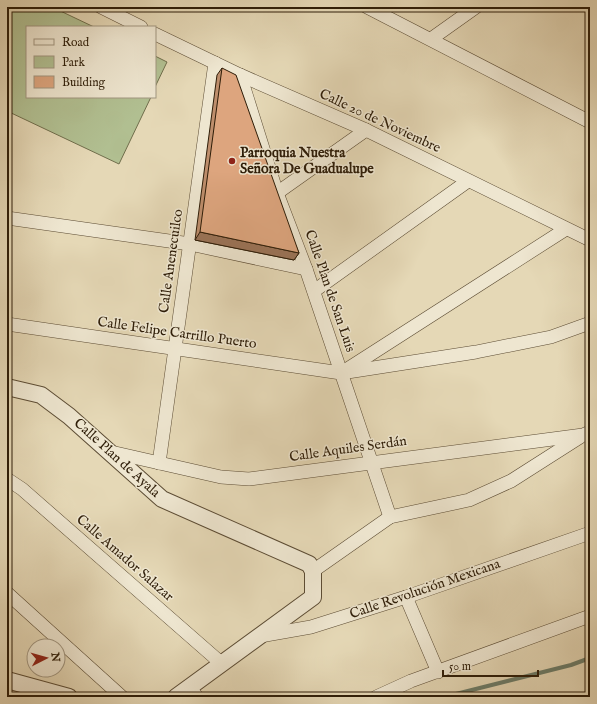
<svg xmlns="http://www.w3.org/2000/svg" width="597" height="704" font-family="'IM FELL English',serif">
<rect width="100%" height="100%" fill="#e5d8b6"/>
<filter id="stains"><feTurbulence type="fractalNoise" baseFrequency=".005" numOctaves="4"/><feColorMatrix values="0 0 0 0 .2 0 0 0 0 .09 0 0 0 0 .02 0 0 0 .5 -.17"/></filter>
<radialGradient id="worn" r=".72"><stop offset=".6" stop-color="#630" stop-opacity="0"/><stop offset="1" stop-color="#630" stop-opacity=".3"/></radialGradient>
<g fill="#b1bf91" stroke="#706e4c">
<polygon points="7,7 52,7 94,27 27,27 27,97 151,97 119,164 7,111"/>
<polygon points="155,56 167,62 155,87"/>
</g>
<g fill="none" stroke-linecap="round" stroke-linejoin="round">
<polyline stroke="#6c7c69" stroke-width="4" points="444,697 571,665 590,658"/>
<defs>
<g id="minor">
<polyline points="101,7 141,27"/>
<polyline points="367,7 590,122"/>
<polyline points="155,34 240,75 366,130 590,240"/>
<polyline points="431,39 476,7"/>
<polyline points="240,75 277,193 306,269 390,517"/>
<polyline points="277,193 366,130"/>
<polyline points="7,218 190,244 306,269"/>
<polyline points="314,291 468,181"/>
<polyline points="7,324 341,373 476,352 551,337 590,323"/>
<polyline points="346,370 566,229"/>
<polyline points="111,452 221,477 249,479 583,435 590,432"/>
<polyline points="159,463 215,63"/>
<polyline points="7,479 22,489 221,663"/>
<polyline points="313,571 390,517 469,500 511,481 580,437"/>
<polyline points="7,593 122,697"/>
<polyline points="406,597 438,672"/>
<polyline points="260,636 311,627 406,597 590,533"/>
<polyline points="190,688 197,697"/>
<polyline points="376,697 411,681 590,616"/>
</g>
<g id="tertiary">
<polyline points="7,387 41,395 69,416 162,499 309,564 313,571 313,597 176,697"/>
<polyline points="7,680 69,697"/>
</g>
</defs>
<use href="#minor" stroke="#5c4c34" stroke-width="14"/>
<use href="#tertiary" stroke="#5c4c34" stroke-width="18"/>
<use href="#minor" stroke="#eee6d0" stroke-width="13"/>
<use href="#tertiary" stroke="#eee6d0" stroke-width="16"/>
</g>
<polygon fill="#be8e6c" stroke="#2e1d08" points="222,68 299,253 294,260 195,240 217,75"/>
<polygon fill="#9b7458" stroke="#2e1d08" points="200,232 299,253 294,260 195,240"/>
<polygon fill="#dda57e" stroke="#2e1d08" points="222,68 236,75 299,253 200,232"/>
<circle fill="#8f2418" stroke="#eee6d0" stroke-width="1.5" cx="232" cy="161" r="4"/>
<g text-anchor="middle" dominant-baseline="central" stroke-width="3" stroke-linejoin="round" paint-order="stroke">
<g font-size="14" fill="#2e1d08" stroke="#eee6d0">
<text transform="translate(380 121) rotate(25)">Calle 20 de Noviembre</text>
<text transform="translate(171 261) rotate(-82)">Calle Anenecuilco</text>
<text transform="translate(330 291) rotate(71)">Calle Plan de San Luis</text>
<text transform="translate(177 333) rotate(8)">Calle Felipe Carrillo Puerto</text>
<text transform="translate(348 449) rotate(-8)">Calle Aquiles Serdán</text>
<text transform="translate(117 458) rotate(42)">Calle Plan de Ayala</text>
<text transform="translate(125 558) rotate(41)">Calle Amador Salazar</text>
<text transform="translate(425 589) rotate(-19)">Calle Revolución Mexicana</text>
</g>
<g font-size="14" font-weight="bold" fill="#2e1d08" stroke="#eee6d0" text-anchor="start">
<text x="240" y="153">Parroquia Nuestra<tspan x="240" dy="16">Señora De Guadualupe</tspan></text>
</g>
</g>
<rect width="597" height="704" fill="none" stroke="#e5d8b6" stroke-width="24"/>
<rect x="8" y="8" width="581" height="688" fill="none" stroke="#2e1d08" stroke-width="2"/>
<rect x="12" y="12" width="573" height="680" fill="none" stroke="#2e1d08"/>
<rect x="26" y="26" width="130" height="72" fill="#eee6d0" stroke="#a19680"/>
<rect x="34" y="39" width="20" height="6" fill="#eee6d0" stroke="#a19680"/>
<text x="62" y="46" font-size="12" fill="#2e1d08">Road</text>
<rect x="34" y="56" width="20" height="12" fill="#b1bf91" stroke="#a19680"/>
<text x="62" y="66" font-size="12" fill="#2e1d08">Park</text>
<rect x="34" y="76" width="20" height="12" fill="#dda57e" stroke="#a19680"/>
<text x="62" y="86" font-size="12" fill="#2e1d08">Building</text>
<g transform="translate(46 658) rotate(84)"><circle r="19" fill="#eee6d0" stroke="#a19680"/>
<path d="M0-3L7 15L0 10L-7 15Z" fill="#8f2418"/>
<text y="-6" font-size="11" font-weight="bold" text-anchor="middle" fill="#2e1d08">N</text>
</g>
<path d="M443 670v6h95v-6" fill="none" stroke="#2e1d08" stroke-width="2"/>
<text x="449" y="670" font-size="12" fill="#2e1d08" stroke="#eee6d0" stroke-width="3" paint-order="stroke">50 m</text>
<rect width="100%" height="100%" filter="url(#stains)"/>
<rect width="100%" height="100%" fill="url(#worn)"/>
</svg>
